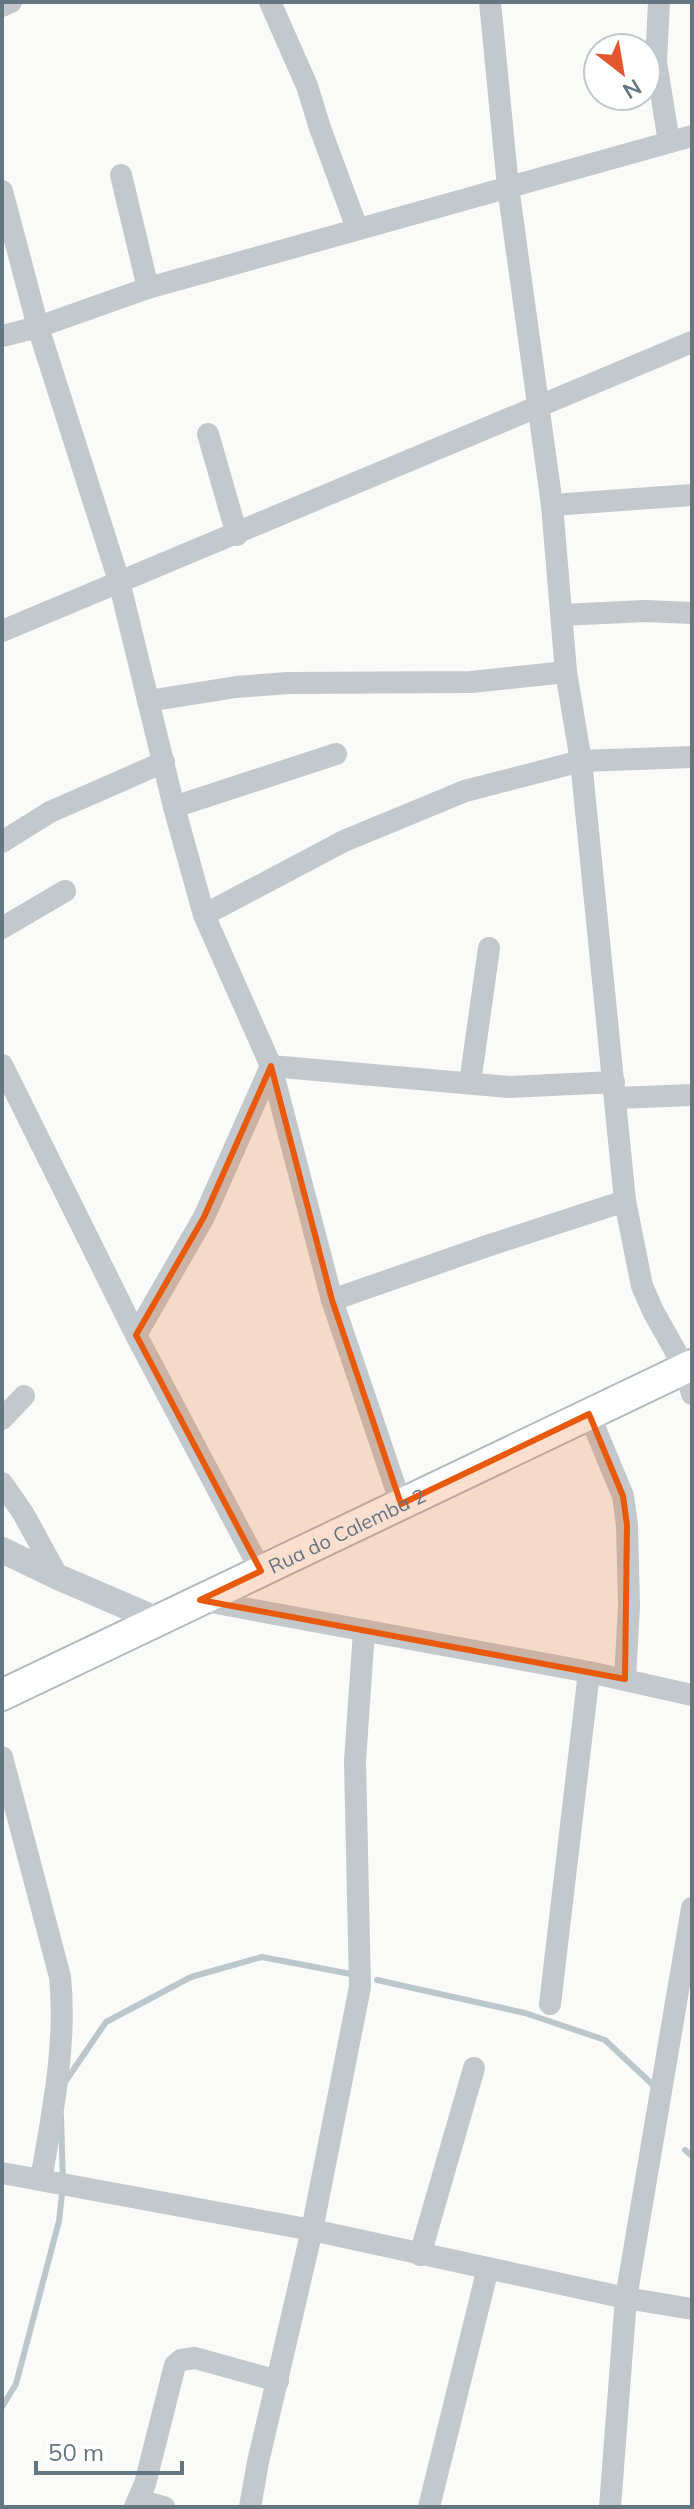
<svg xmlns="http://www.w3.org/2000/svg" width="694" height="2509" font-family="Mulish,sans-serif">
<rect width="100%" height="100%" fill="#fafaf8"/>
<g fill="none" stroke-linecap="round" stroke-linejoin="round">
<g stroke="#bbc7cb" stroke-width="6">
<polyline points="377,1980 525,2013 605,2040 652,2084"/>
<polyline points="65,2082 106,2022 191,1977 262,1957 351,1974"/>
<polyline points="685,2150 692,2156"/>
<polyline points="2,2407 16,2384 59,2221 63,2185 61,2115"/>
</g>
<defs>
<g id="secondary">
<path id="s1" d="M2,1695L692,1365"/>
</g>
</defs>
<use href="#secondary" stroke="#b3babf" stroke-width="34"/>
<g stroke="#c3c8cc" stroke-width="22">
<polyline points="270,2 307,86 320,128 357,228"/>
<polyline points="490,2 508,187 552,505 566,672 581,761 625,1201 642,1286 653,1311 685,1368 692,1394"/>
<polyline points="659,2 656,62 669,142"/>
<polyline points="2,6 11,2"/>
<polyline points="121,175 148,288"/>
<polyline points="2,191 38,327 119,581 174,807 204,915 271,1066 332,1300 401,1504"/>
<polyline points="2,336 38,327 148,288 692,136"/>
<polyline points="208,434 237,535"/>
<polyline points="552,505 692,495"/>
<polyline points="562,615 645,611 692,613"/>
<polyline points="2,631 692,342"/>
<polyline points="148,701 236,687 288,683 471,682 566,672"/>
<polyline points="174,807 336,754"/>
<polyline points="2,842 50,812 164,762"/>
<polyline points="204,915 344,841 465,791 581,761 692,757"/>
<polyline points="2,928 65,891"/>
<polyline points="2,1065 136,1335 261,1571"/>
<polyline points="470,1083 489,948"/>
<polyline points="616,1098 692,1095"/>
<polyline points="332,1300 487,1246 625,1201"/>
<polyline points="136,1335 204,1217 271,1066 509,1087 614,1082"/>
<polyline points="589,1414 623,1496 627,1525 629,1606 625,1679"/>
<polyline points="2,1419 24,1396"/>
<polyline points="2,1483 23,1513 58,1577"/>
<polyline points="200,1600 589,1672 692,1695"/>
<path d="M2,1757L60,1977C67,2044 52,2115 41,2180"/>
<polyline points="550,2004 589,1672"/>
<polyline points="2,2173 312,2230 626,2298 692,2309"/>
<polyline points="420,2255 474,2068"/>
<polyline points="138,2500 164,2507"/>
<polyline points="135,2507 145,2484 175,2365 181,2360 195,2358 278,2381"/>
<polyline points="250,2507 258,2462 312,2230 360,1987 355,1761 364,1631"/>
<polyline points="429,2507 488,2268"/>
<polyline points="610,2507 626,2298 692,1908"/>
</g>
<polyline stroke="#c3c8cc" stroke-width="26" points="2,1550 58,1577 158,1620"/>
<use href="#secondary" stroke="#fff" stroke-width="30"/>
</g>
<path fill="#e8590c" fill-opacity="0.2" stroke="#e8590c" stroke-width="6" stroke-linejoin="round" d="M271,1066L332,1300L401,1504L589,1414L623,1496L627,1525L625,1679L200,1600L261,1571L136,1335L204,1217Z"/>
<g text-anchor="middle" dominant-baseline="central" stroke-width="8" stroke-linejoin="round" paint-order="stroke">
<g font-size="20" fill="#657683" stroke="#fff">
<text stroke="none"><textPath href="#s1" startOffset="382">Rua do Calemba 2</textPath></text>
</g>
</g>
<rect width="694" height="2509" fill="none" stroke="#657683" stroke-width="8"/>
<g transform="translate(622 72) rotate(149)"><circle r="38" fill="#ffffff" stroke="#c1c8cd" stroke-width="2"/>
<path d="M0-6L14 30L0 20L-14 30Z" fill="#e4572e"/>
<text y="-12" font-size="22" font-weight="bold" text-anchor="middle" fill="#657683">N</text>
</g>
<path d="M36 2461v12h146v-12" fill="none" stroke="#657683" stroke-width="4"/>
<text x="48" y="2461" font-size="24" fill="#657683" stroke="#ffffff" stroke-width="6" paint-order="stroke">50 m</text>
</svg>
